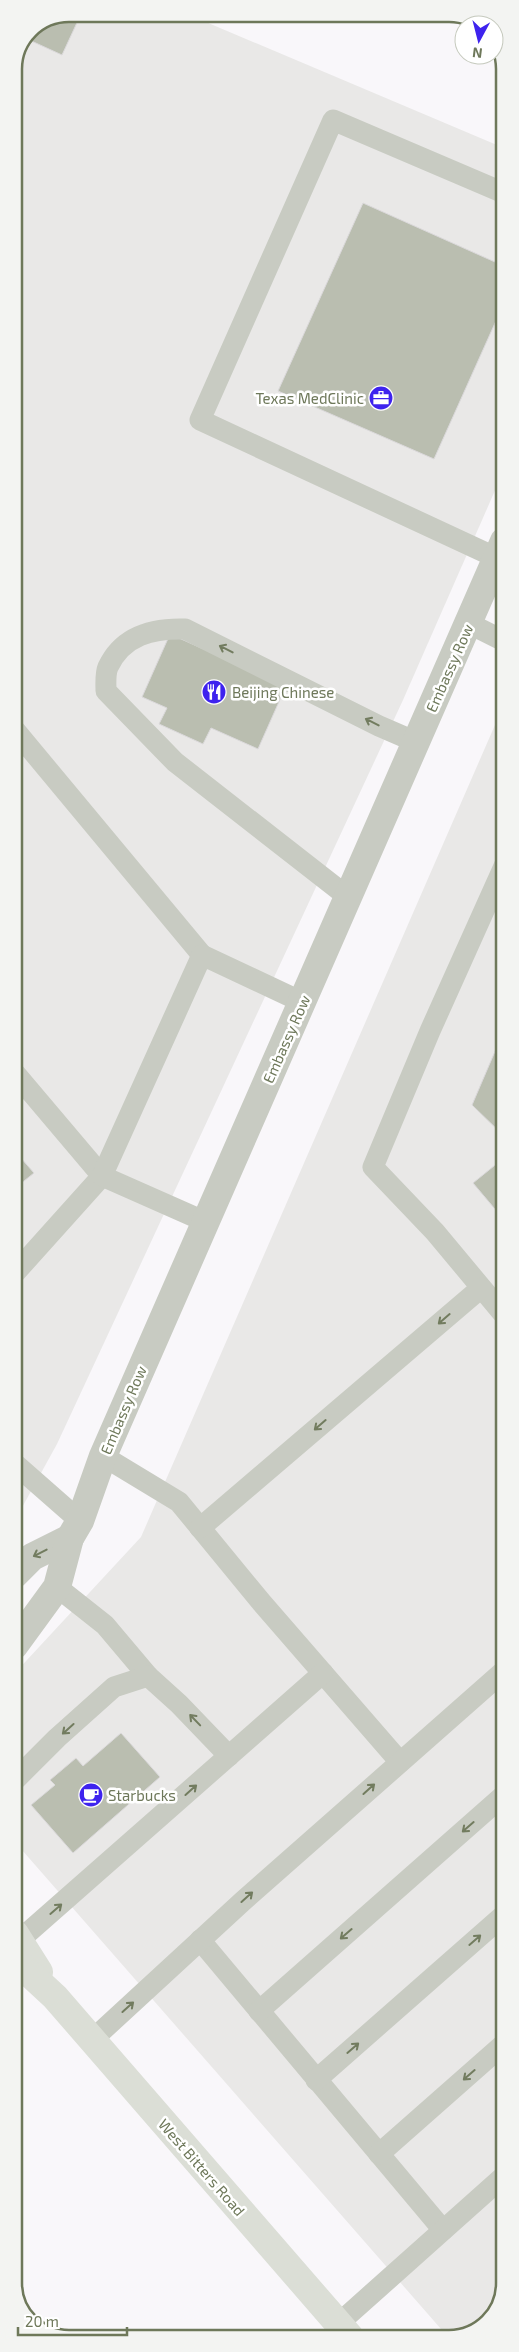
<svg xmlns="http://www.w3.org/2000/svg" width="519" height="2352" font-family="'Exo 2',sans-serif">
<rect width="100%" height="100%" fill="#f9f7fa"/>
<g fill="#e9e8e7">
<polygon points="70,14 187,14 504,148 504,470 403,700 57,1444 14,1522 14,70 30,30"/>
<polygon points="505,702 505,2282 492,2319 460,2337 448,2337 15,1842 14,1674 141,1537"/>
</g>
<g fill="#babeb0" stroke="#dbd9db">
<polygon points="70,14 81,14 62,55 27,39 30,30"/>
<polygon points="363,203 504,266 504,303 434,459 278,391"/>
<polygon points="170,634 286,686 258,749 211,728 203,744 159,724 167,708 142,697"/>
<polygon points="505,1028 505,1137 472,1105"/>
<polygon points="14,1150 34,1173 14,1189"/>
<polygon points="505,1157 505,1221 473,1183"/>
<polygon points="121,1733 160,1777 73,1853 31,1805 55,1785 50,1780 76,1758 83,1766"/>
</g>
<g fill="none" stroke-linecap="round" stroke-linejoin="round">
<g stroke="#c8cbc2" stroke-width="21">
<polyline points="497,558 200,420 333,120 504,193"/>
<polyline points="468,623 504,641"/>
<polyline points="14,729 202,955"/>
<polyline points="505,864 430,1031 373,1167 435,1232 505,1316"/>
<path d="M348,897L175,762L106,691C106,684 105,674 108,667C123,635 153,628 185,629L379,726L416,742"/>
<polyline points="14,1072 102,1176 14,1274"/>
<polyline points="206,1222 102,1176 202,955 302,1002"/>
<polyline points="103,1456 179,1502 262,1603 400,1762"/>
<polyline points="14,1463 80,1521"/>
<polyline points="200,1528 481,1288"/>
<polyline points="57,1587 105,1625 148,1676"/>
<polyline points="15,1780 57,1738 114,1687 148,1676 179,1704 229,1756"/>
<polyline points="200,1940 443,2230"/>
<polyline points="15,1944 323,1673"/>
<polyline points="259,2011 505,1794"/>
<polyline points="92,2040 243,1901 505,1670"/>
<polyline points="316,2080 505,1914"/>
<polyline points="379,2154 505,2043"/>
<polyline points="338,2324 505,2175"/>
</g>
<g stroke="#c8cbc2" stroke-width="28">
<polyline points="14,1575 32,1557 70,1538"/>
<polyline points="14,1646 57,1587 70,1538 80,1521 103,1456 504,541"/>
</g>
<g stroke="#dbded6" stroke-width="28">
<polyline points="15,1934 39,1972"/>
<polyline points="15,1960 55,1997 350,2337"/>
</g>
</g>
<defs><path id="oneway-shaft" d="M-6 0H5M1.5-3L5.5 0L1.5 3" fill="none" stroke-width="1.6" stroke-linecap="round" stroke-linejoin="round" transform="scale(1.25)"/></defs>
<g stroke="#727c5f">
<use href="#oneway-shaft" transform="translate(226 649) rotate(-153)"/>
<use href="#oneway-shaft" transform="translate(372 722) rotate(-153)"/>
<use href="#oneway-shaft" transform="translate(444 1319) rotate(139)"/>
<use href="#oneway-shaft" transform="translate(320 1425) rotate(139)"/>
<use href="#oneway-shaft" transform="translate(40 1553) rotate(153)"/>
<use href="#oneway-shaft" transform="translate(195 1720) rotate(-134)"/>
<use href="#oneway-shaft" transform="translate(68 1729) rotate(138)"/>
<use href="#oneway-shaft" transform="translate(369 1789) rotate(-42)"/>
<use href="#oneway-shaft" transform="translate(191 1790) rotate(-42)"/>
<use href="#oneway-shaft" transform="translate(468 1827) rotate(139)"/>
<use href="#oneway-shaft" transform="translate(247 1897) rotate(-42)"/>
<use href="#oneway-shaft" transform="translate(56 1909) rotate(-41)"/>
<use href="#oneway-shaft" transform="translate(346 1934) rotate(139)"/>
<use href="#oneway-shaft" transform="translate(475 1940) rotate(-41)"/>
<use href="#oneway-shaft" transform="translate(128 2007) rotate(-42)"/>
<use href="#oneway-shaft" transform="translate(353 2048) rotate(-41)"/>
<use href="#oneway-shaft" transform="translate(469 2075) rotate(139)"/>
</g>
<defs>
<symbol id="office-disc" viewBox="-11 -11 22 22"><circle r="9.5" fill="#3e23ee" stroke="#fff"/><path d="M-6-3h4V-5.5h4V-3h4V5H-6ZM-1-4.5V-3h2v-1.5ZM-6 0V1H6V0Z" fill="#fff"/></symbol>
<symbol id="restaurant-disc" viewBox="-11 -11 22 22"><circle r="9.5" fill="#3e23ee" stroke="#fff"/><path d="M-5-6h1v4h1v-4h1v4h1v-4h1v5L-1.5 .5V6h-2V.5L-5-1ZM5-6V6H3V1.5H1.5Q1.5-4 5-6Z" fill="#fff"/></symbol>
<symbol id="cafe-disc" viewBox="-11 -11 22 22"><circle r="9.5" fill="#3e23ee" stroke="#fff"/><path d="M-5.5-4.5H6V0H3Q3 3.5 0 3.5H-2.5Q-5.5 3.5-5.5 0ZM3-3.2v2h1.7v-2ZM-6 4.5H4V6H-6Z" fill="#fff"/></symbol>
</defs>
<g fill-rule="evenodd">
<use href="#office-disc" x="367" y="384" width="28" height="28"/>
<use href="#restaurant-disc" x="200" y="678" width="28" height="28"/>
<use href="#cafe-disc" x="77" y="1781" width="28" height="28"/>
</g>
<g text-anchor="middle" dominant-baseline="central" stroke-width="5" stroke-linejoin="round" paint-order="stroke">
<g font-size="15" fill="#6e785a" stroke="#fff" text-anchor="start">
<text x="364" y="398" text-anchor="end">Texas MedClinic</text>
<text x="232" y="692">Beijing Chinese</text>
<text x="108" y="1795">Starbucks</text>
</g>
<g font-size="15" fill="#6e785a" stroke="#fff">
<text transform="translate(449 668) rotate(-66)">Embassy Row</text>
<text transform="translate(286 1039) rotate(-66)">Embassy Row</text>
<text transform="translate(123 1410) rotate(-67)">Embassy Row</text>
<text transform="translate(202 2167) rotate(49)">West Bitters Road</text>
</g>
</g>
<path d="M0 0H519V2352H0ZM69 22H449A47 47 0 0 1 496 69V2283A47 47 0 0 1 449 2330H69A47 47 0 0 1 22 2283V69A47 47 0 0 1 69 22Z" fill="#f3f4f2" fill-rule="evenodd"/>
<path fill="none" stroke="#6e785a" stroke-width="2.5" d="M69 22H449A47 47 0 0 1 496 69V2283A47 47 0 0 1 449 2330H69A47 47 0 0 1 22 2283V69A47 47 0 0 1 69 22Z"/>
<g transform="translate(479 40) rotate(187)"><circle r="24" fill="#ffffff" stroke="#c5c9bd"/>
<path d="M0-4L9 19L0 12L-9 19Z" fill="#3e23ee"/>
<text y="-8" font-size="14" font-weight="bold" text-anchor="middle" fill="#6e785a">N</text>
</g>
<path d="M18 2327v8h109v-8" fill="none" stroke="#6e785a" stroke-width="2.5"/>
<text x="25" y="2327" font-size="15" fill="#6e785a" stroke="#ffffff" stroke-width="4" paint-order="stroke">20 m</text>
</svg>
